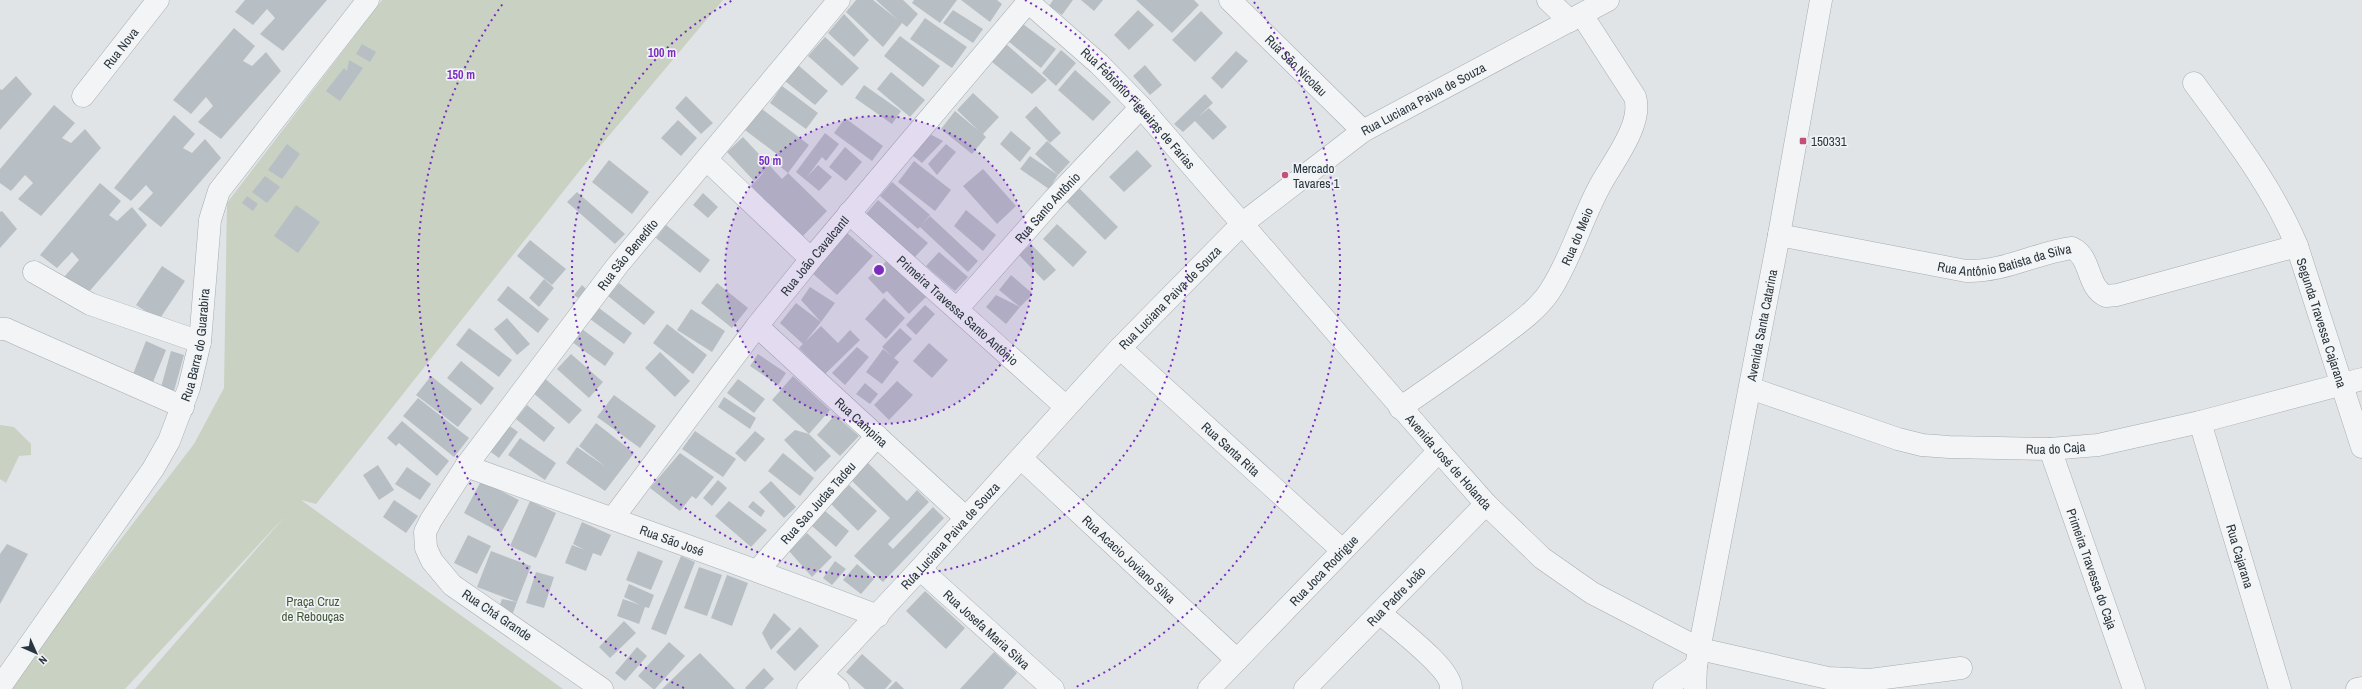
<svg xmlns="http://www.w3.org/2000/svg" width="2362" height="689" font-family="'Archivo Narrow',sans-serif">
<rect width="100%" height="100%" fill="#e0e4e7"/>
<g fill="#c9d1c2">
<polygon points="382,0 723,0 581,169 316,504 301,500 563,689 135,689 286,515 125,689 6,689 194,444 224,388 227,203"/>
<polygon points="0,425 14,427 31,444 31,455 19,456 6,483 0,479"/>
</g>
<g fill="#b7bfc4">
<polygon points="245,0 327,0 283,51 260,34 275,18 267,9 253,25 235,12"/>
<polygon points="856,0 873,0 898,20 876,0 903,0 918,14 907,27 902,23 883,47 846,12"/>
<polygon points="914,0 957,0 940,23 912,3"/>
<polygon points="961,0 997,0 1002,4 990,22"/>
<polygon points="1053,0 1073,0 1062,15 1049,6"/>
<polygon points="1081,0 1103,0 1094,11"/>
<polygon points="1136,0 1194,0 1199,5 1172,33"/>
<polygon points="953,10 983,29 973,43 943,23"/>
<polygon points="1138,10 1154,25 1129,50 1114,35"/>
<polygon points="1201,11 1223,33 1195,62 1172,40"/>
<polygon points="844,14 869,40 854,57 828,33"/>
<polygon points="925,18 967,47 952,68 910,39"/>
<polygon points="1023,24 1056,49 1041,68 1008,41"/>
<polygon points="234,28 255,46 243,61 252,66 266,52 281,71 221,139 198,122 213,106 206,97 191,114 173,100"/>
<polygon points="900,36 940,66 923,87 884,56"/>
<polygon points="825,37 859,68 842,86 808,56"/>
<polygon points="362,44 376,52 370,62 356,54"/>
<polygon points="1006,44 1047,80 1032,94 992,62"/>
<polygon points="1061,50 1076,63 1056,86 1042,73"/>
<polygon points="1236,51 1248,61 1222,89 1211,78"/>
<polygon points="349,60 363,68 340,101 326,91 344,68 347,71"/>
<polygon points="798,65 828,91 815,105 785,81"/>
<polygon points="1145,65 1162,85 1150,95 1133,76"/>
<polygon points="1075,70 1111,102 1093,121 1058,90"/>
<polygon points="891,72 925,100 910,117 877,89"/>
<polygon points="16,76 32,94 0,130 0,89 2,90"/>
<polygon points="864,85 901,111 892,124 855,98"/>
<polygon points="782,86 818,113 806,129 770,103"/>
<polygon points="973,93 999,117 983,134 986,137 972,154 941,129 955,111 979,131 957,110"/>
<polygon points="1205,94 1213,103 1198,117 1209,108 1227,127 1213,140 1195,121 1183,132 1174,124"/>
<polygon points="686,96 713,123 701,134 675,108"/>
<polygon points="54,105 75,123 62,138 71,143 85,129 101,148 41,216 18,199 33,183 25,175 11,191 0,183 0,169"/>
<polygon points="1036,106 1061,133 1050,143 1025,117"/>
<polygon points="762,109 809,145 788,173 777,164 782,158 745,130"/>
<polygon points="174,115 195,134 183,148 192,153 205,139 221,158 161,227 138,209 153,193 146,185 131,201 114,188"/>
<polygon points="845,118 883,146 872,161 834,133"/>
<polygon points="678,120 697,138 681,156 661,138"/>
<polygon points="1011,131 1031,148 1020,162 1000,144"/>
<polygon points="825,133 839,144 826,161 822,157 807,177 818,165 832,177 819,191 796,172"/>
<polygon points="930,134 943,141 922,163 912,155"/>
<polygon points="743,137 782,179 788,173 827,211 803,236 751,186 766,170 754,181 727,152"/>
<polygon points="1047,141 1070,162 1058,175 1035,154"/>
<polygon points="287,144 300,154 282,179 268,170"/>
<polygon points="946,144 956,152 937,175 928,164"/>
<polygon points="845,147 862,162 846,181 829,167"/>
<polygon points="1137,150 1152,166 1124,192 1109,177"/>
<polygon points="1030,156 1058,175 1049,189 1020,169"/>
<polygon points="609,160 649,192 632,214 592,182"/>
<polygon points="914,161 951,190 935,211 898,182"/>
<polygon points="983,169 1016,206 997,224 963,186"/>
<polygon points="265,176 280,187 267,203 252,192"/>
<polygon points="892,182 930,215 922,224 930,216 978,261 968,272 920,227 918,229 880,196"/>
<polygon points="100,183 121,201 109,215 117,221 132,207 147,225 87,294 64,277 79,260 72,252 57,268 40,255"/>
<polygon points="1079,188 1118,227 1105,240 1066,201"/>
<polygon points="577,192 625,234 615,244 567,202"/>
<polygon points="703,193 718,207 708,218 693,205"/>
<polygon points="247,196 258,204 253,211 242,203"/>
<polygon points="878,200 928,243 915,257 866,214"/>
<polygon points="296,205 320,222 298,253 274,236"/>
<polygon points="966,210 996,235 983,251 954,226"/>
<polygon points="2,211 17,229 0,248 0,212"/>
<polygon points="1057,224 1087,252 1073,267 1043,239"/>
<polygon points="666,225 710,260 700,273 656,238"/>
<polygon points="847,233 873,256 837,295 811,272"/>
<polygon points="530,240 566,269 552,285 517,256"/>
<polygon points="1031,244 1056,270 1044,281 1019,255"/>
<polygon points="939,252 968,277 955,291 926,266"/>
<polygon points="889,259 926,297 909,314 887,291 883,294 868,278"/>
<polygon points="162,266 185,281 159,320 136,305"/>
<polygon points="1011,275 1033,294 1020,307 999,290"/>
<polygon points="544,279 554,288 539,307 529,298"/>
<polygon points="619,283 655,312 644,325 608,296"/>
<polygon points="717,283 748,308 732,328 701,303"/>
<polygon points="582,285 586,289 578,298 574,295"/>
<polygon points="508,286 549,319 538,333 497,300"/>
<polygon points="810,287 835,303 821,322 801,300"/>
<polygon points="996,295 1020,307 1006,324 986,307"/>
<polygon points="884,298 905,318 886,339 865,319"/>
<polygon points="796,303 821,322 805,342 821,326 838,343 850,330 860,340 825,374 799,348 803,344 780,323"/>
<polygon points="925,305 935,314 916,335 906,325"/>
<polygon points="599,308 632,333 624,344 590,319"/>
<polygon points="691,309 725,331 712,352 677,330"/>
<polygon points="507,318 530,344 517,355 494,329"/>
<polygon points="667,324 707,355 693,374 653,343"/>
<polygon points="469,328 512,360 499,377 456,345"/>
<polygon points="900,328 912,339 894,358 899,362 882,384 866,372 883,349 893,357 882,347"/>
<polygon points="582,329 614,353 605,366 572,342"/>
<polygon points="146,341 166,350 153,382 133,374"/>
<polygon points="929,343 948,360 932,378 913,361"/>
<polygon points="857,347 869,357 845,385 832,373"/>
<polygon points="171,351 184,355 174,391 161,387"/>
<polygon points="660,352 690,381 675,397 645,368"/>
<polygon points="571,354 603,382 589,398 557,369"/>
<polygon points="758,354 786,373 778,385 750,366"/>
<polygon points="461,361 494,388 481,405 447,378"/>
<polygon points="431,376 472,409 458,427 416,395"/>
<polygon points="793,376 830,410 809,434 772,400"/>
<polygon points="543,377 582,410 569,424 531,391"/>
<polygon points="738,379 765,399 754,413 727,393"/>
<polygon points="897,381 913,395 889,420 874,405"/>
<polygon points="865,383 878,394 870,404 856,394"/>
<polygon points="614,395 656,426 640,448 597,417"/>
<polygon points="724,397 756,418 750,429 718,407"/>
<polygon points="418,398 469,438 454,457 403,416"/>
<polygon points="527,405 555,428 544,442 516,419"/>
<polygon points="835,415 859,436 840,456 817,435"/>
<polygon points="402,421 449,461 437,476 399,443 396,446 387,438"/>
<polygon points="596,423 634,453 605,491 566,463 577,447 606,467 579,446"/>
<polygon points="507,424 518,432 499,458 488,450"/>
<polygon points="795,430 809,434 831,456 815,472 784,440"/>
<polygon points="695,431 736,459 723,477 682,449"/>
<polygon points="755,431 765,439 745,462 735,453"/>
<polygon points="520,438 556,463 545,480 508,455"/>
<polygon points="680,453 714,477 696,499 692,496 680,511 650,488"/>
<polygon points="783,453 814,478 800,496 768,471"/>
<polygon points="867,462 907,501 917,490 929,502 888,544 893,549 933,507 944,518 883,582 854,556 890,518 850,479"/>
<polygon points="378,465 394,490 379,500 363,475"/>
<polygon points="407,467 431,484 420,500 395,484"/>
<polygon points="718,480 727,488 712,506 703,498"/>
<polygon points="481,481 519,500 501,533 464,513"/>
<polygon points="771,481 796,507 784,518 759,492"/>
<polygon points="849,485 877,511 858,531 831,504"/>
<polygon points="394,500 418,516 406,533 383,517"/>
<polygon points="530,501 556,513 536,558 510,546"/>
<polygon points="729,501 767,530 751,547 715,516"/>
<polygon points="753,501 765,511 761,517 748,507"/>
<polygon points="825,511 849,531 836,547 812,526"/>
<polygon points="582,522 611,535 601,556 593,553 586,571 565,563 572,545 585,550 573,544"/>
<polygon points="807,533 832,557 812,577 789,551"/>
<polygon points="468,535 491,546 477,574 454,563"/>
<polygon points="7,544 28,554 0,604 0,554"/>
<polygon points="491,551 531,566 517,602 477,587"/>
<polygon points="638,551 663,561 651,590 626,580"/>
<polygon points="681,556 695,562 666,635 651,629"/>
<polygon points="835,561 846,569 832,585 823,578"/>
<polygon points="857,564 874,579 861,594 843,580"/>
<polygon points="699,567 722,575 707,616 684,608"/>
<polygon points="536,572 554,577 544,608 526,603"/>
<polygon points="727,575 748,583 732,626 711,618"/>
<polygon points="629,584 654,595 649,608 645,607 639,624 617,616 623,599 640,605 624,597"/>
<polygon points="925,591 965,628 946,649 906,611"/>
<polygon points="502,599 517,602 513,613 499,607"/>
<polygon points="774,613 791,629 771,650 762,633"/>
<polygon points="624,621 636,633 610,658 599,647"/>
<polygon points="800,627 819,646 795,671 776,652"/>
<polygon points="669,642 685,656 655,689 653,689 638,676"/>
<polygon points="637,647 647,656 625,681 615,673"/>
<polygon points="994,652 1017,673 1003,689 960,689"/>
<polygon points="700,653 735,689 662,689 688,664"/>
<polygon points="862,654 892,681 885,689 865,689 846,672"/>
<polygon points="764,668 774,679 764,689 746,689 745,688"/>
<polygon points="896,681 904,689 888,689"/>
</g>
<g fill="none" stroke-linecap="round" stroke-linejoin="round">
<defs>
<g id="minor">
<path id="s1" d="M1026,0L1099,64L1141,107L1439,451L1486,504L1542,558L1592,593L1700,649L1828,678L1870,680L1961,668"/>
<path id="s2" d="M1230,0L1363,131"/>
<polyline points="1548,0 1570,21"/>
<path d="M2194,83C2232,135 2272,186 2297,246"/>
<path id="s3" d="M83,96L158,0"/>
<polyline points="707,160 811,259"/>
<path id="s4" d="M849,213L1066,407"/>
<path id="s5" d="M1779,235L1966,271C2005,272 2035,253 2072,248C2092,257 2086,287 2106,296L2117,295L2297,246L2362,447"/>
<polyline points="34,272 90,304 200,342"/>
<path id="s6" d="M957,309L1054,199L1141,107"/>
<path id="s7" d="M757,326L966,518"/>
<polyline points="0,329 6,329 26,338 183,407"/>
<path id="s8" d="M1120,348L1342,550"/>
<path id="s9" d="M1750,388L1898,439L1922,445L1949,447L2050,449L2098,445L2200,422L2362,379"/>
<path id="s10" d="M1400,408C1435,384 1470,360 1504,334C1520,322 1539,308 1550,291C1572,257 1582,217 1602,182C1615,159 1643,123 1635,97L1582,15"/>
<path id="s11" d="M2200,422L2280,689"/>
<path id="s12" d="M2050,449L2134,689"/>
<path id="s13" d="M1021,458L1237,660"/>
<path id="s14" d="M466,466C603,516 741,564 878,616"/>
<path id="s15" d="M613,518L757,326L811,259L1028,2"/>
<path id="s16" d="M920,569L1053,689"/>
<path id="s17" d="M758,570L877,436"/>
<path d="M1380,613C1395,627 1453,669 1451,689"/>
<polyline points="822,675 838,689"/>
<path id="s18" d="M0,687L153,469L169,441L189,388L200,342L210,220L219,191L368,0"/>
<path id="s19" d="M602,689L452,585L432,561L426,548L425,532L431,520L466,466L617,266L839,0"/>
<path id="s20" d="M808,689L920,569L1120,348L1243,223L1363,131L1608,0"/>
<path id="s21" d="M1209,689L1439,451"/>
<path id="s22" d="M1305,689L1486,504"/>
<polyline points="1664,689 1696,666"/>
<path id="s23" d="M1695,689L1696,666L1779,235L1821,0"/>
<polyline points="2357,689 2362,688"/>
</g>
</defs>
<use href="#minor" stroke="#a6acb1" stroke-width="23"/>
<use href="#minor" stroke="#f2f4f6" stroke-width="22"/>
</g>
<circle cx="879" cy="270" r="154" fill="#7b2cbf" fill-opacity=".12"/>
<g fill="none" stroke="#7b2cbf" stroke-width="2" stroke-dasharray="2 4">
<circle cx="879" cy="270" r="154"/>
<path d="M1025 0A307 307 0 1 1 733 0"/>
<path d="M684 688A461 461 0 0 1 504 2M1254 2A461 461 0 0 1 1074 688"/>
</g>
<g fill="#c25079" stroke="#eff3f5" stroke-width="1.5">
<rect x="1799" y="137" width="8" height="8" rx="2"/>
<circle cx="1285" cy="175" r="4"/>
</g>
<g text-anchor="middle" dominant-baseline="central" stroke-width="3.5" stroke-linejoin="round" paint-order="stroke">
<g font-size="13" fill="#2a353d" stroke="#eff3f5">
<text stroke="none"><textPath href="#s3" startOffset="61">Rua Nova</textPath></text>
<text stroke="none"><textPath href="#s2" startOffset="93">Rua São Nicolau</textPath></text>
<text stroke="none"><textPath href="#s20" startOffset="857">Rua Luciana Paiva de Souza</textPath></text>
<text stroke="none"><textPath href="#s1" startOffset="156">Rua Febronio Figueiras de Farias</textPath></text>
<text stroke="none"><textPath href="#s6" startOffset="136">Rua Santo Antônio</textPath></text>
<text stroke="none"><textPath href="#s10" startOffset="252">Rua do Meio</textPath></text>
<text stroke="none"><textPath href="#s19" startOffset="588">Rua São Benedito</textPath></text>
<text stroke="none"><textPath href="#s15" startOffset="331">Rua João CavalcantI</textPath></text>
<text stroke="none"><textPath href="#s5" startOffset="230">Rua Antônio Batista da Silva</textPath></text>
<text stroke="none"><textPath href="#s20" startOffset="533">Rua Luciana Paiva de Souza</textPath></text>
<text stroke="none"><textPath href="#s4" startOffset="146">Primeira Travessa Santo Antônio</textPath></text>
<text stroke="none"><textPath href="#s5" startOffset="638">Segunda Travessa Cajarana</textPath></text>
<text stroke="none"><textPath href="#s23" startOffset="370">Avenida Santa Catarina</textPath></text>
<text stroke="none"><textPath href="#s18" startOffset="399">Rua Barra do Guarabira</textPath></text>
<text stroke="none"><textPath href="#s7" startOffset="142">Rua Campina</textPath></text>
<text stroke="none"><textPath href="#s9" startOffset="315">Rua do Caja</textPath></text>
<text stroke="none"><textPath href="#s8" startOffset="150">Rua Santa Rita</textPath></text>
<text stroke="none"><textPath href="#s1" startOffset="627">Avenida José de Holanda</textPath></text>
<text stroke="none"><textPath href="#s17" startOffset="90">Rua Sao Judas Tadeu</textPath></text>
<text stroke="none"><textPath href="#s20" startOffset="209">Rua Luciana Paiva de Souza</textPath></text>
<text stroke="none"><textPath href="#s14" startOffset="219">Rua São José</textPath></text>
<text stroke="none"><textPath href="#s11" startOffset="140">Rua Cajarana</textPath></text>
<text stroke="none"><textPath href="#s13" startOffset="148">Rua Acacio Joviano Silva</textPath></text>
<text stroke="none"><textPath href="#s12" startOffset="127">Primeira Travessa do Caja</textPath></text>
<text stroke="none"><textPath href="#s21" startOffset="165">Rua Joca Rodrigue</textPath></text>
<text stroke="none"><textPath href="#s22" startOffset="130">Rua Padre João</textPath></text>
<text transform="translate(497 615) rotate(34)">Rua Chá Grande</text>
<text stroke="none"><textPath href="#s16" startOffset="90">Rua Josefa Maria Silva</textPath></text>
</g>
<g font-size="13" fill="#2a353d" stroke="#eff3f5" text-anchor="start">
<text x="1811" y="141">150331</text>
<text x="1293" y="168">Mercado<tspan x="1293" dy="15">Tavares 1</tspan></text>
</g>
<g font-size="13" fill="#455838" stroke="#eff3f5">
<text x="313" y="601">Praça Cruz<tspan x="313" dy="15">de Rebouças</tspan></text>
</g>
</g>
<circle cx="879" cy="270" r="6" fill="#7b2cbf" stroke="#eff3f5" stroke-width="2"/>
<g font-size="12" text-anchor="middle" font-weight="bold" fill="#7b2cbf" stroke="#eff3f5" stroke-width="3.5" stroke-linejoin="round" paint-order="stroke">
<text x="662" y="57">100 m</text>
<text x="461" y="79">150 m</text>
<text x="770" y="165">50 m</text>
</g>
<g transform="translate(36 653) rotate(135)" stroke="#eff3f5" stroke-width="3" paint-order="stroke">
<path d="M0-3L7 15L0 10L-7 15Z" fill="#2a353d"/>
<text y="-6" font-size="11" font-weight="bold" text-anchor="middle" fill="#2a353d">N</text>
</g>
</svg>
